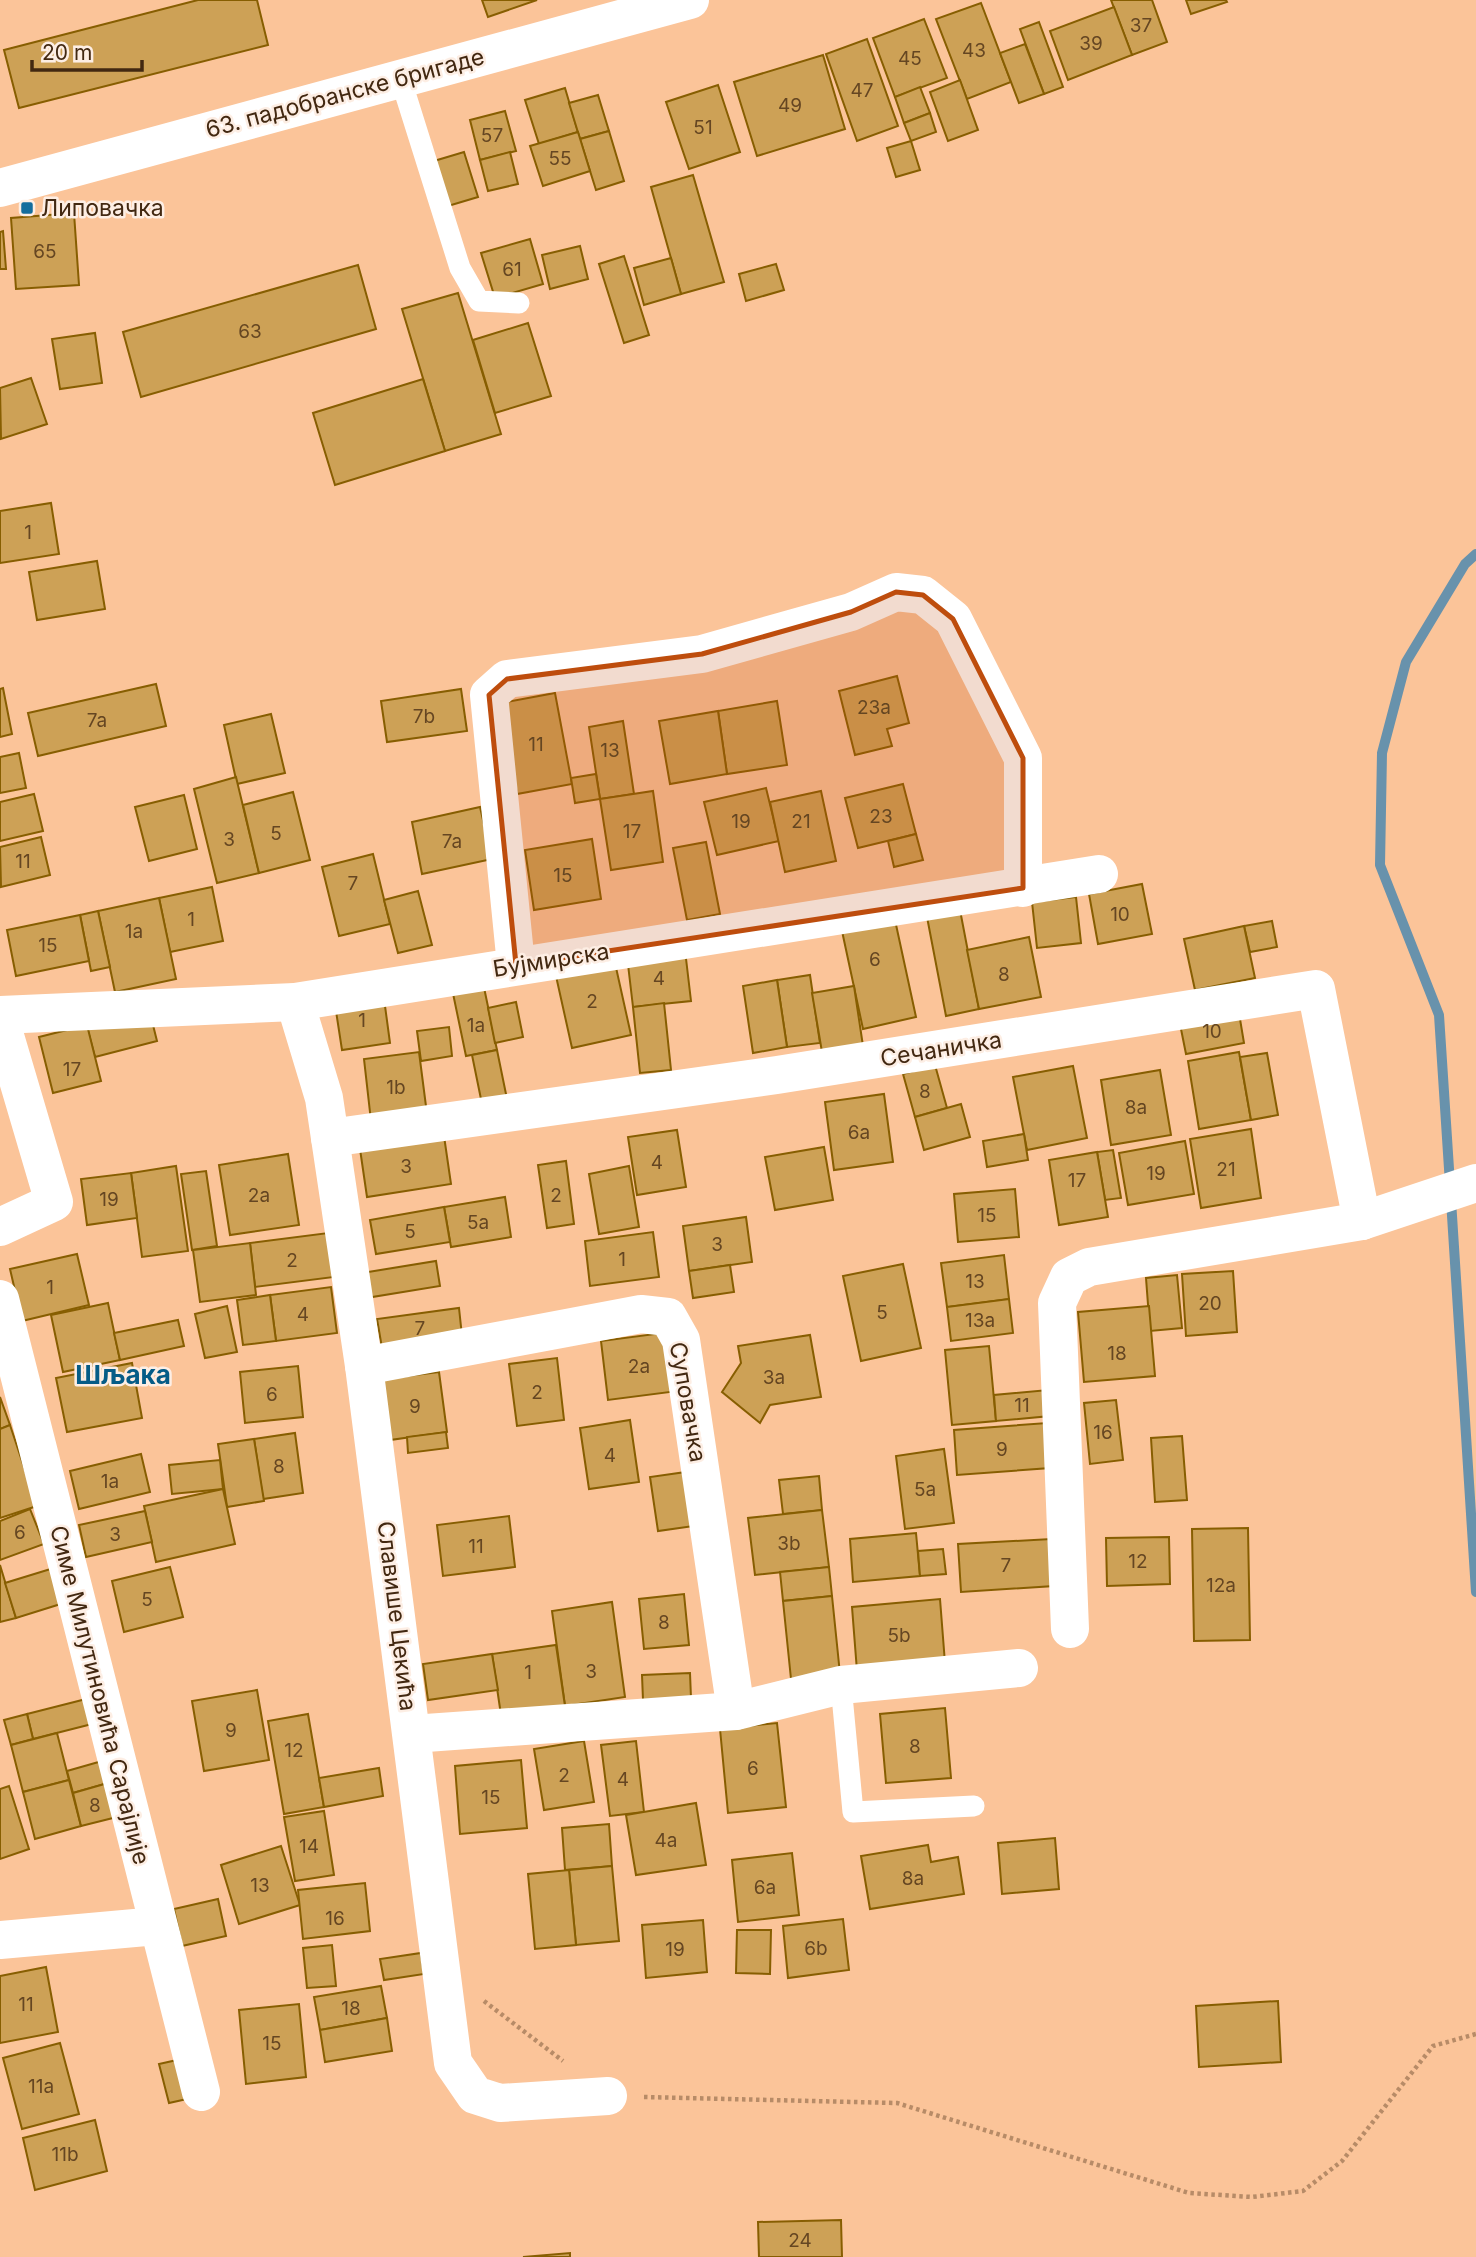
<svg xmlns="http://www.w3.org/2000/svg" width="1476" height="2257" font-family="Inter,sans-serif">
<rect width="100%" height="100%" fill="#fbc499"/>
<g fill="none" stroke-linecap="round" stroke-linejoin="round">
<g stroke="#6892ac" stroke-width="10">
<polyline points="1450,1184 1439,1015 1380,865 1382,753 1406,662 1465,564 1476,554"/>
<polyline points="1451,1200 1476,1592"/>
</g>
</g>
<g fill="#cda156" stroke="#875e01" stroke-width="2">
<polygon points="198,0 257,0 268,45 19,108 4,50"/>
<polygon points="482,0 537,0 488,17"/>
<polygon points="1111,0 1152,0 1167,42 1132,55"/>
<polygon points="1186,0 1226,0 1227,2 1191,14"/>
<polygon points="981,3 1011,82 967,99 936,19"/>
<polygon points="1114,7 1132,55 1068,80 1050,31"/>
<polygon points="924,19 947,78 895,97 873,38"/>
<polygon points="1039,22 1063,87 1044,94 1020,29"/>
<polygon points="867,39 898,126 857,141 826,54"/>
<polygon points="1025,44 1044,94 1019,103 1000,53"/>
<polygon points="823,55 845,129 757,156 734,82"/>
<polygon points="960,80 978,130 948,141 930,92"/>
<polygon points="718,85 740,152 689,169 666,102"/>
<polygon points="920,87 930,113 904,123 895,97"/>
<polygon points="565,88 578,132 539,144 525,100"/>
<polygon points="598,95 609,131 580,139 569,103"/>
<polygon points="505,111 516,151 480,160 470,120"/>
<polygon points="930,113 936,132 911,141 904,123"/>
<polygon points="609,131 624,181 596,190 580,139"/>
<polygon points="578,132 590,171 543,186 530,146"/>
<polygon points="911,141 920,170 896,177 887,148"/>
<polygon points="464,152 478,197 448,206 434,161"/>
<polygon points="510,152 518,184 488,191 480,160"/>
<polygon points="693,175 724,282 681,294 651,187"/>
<polygon points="74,213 79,285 16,289 11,218"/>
<polygon points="3,231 6,269 0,269 0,232"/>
<polygon points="530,239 543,284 495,298 481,253"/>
<polygon points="580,246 588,279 550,289 542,255"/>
<polygon points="624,256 649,335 624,343 599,264"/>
<polygon points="671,258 681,294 644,305 634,268"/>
<polygon points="776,264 784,290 746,301 739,274"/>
<polygon points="358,265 376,329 141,397 123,332"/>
<polygon points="458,293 501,434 445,451 402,309"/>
<polygon points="528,323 551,396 495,413 473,340"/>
<polygon points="95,333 102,383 60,389 52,339"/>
<polygon points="31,378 47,424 1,439 0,388"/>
<polygon points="423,379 445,451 335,485 313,413"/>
<polygon points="51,503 59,554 0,563 0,511"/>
<polygon points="97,561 105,609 37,620 29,572"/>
<polygon points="897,676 909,723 887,729 892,746 855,755 839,691"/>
<polygon points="156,684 166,726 38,756 28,713"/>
<polygon points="3,688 12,734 0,737 0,689"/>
<polygon points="461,689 467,731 387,742 381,701"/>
<polygon points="555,693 572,784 517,794 501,703"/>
<polygon points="777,701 787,765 727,774 718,711"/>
<polygon points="718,711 727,774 670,784 659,721"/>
<polygon points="271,714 285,773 237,784 224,725"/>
<polygon points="623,721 634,794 600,799 589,727"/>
<polygon points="19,753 26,788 0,793 0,757"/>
<polygon points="596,774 600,799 575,803 571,778"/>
<polygon points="236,777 259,873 217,883 194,789"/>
<polygon points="903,784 916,834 858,848 845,798"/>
<polygon points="766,788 779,841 717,855 704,802"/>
<polygon points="653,791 663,862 611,870 600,799"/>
<polygon points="821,791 836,861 785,872 770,802"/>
<polygon points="293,792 310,860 259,873 243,805"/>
<polygon points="34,794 43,831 0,841 0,802"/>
<polygon points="184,795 197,849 149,861 135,807"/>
<polygon points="480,807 492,859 422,874 412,822"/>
<polygon points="916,834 923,860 894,867 888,841"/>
<polygon points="41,837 50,875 1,887 0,847"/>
<polygon points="592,839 601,899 534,910 525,850"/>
<polygon points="706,842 720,914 687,920 673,848"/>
<polygon points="373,854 390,924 339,936 322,867"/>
<polygon points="1142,884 1152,934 1098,944 1089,894"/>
<polygon points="212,887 223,941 170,952 159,898"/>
<polygon points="418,891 432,945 398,953 384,900"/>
<polygon points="1076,897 1081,943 1037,948 1032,902"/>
<polygon points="159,898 176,979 115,992 98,911"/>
<polygon points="960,910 979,1009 946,1016 927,917"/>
<polygon points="98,911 110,967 91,971 80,915"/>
<polygon points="80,915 89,961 16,976 7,930"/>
<polygon points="895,920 916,1017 863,1029 842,931"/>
<polygon points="1272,921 1277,947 1250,952 1244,926"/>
<polygon points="1244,926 1255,978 1195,990 1184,939"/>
<polygon points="1029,937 1041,997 979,1009 967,950"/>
<polygon points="685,950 691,1001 633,1007 627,956"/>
<polygon points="613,954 631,1035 572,1048 554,967"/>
<polygon points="481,973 497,1050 466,1056 450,979"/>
<polygon points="810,975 820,1043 787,1047 777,980"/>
<polygon points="777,980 787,1047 753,1053 743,986"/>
<polygon points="854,986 863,1046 822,1052 812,993"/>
<polygon points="383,991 390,1043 342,1050 334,998"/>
<polygon points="516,1002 523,1037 495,1043 488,1008"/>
<polygon points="664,1003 671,1070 640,1073 633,1007"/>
<polygon points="1238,1007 1244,1043 1186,1054 1179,1019"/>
<polygon points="150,1013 157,1041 95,1057 87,1027"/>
<polygon points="87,1025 101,1081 53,1093 39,1037"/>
<polygon points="449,1027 452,1056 421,1061 417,1031"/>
<polygon points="497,1050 507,1099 482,1104 472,1055"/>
<polygon points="419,1052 427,1114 371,1121 364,1059"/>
<polygon points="1239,1052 1251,1120 1199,1129 1188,1061"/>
<polygon points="1267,1053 1278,1115 1251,1120 1240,1057"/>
<polygon points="935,1065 947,1108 915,1117 903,1074"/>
<polygon points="1073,1066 1087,1138 1027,1150 1013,1077"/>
<polygon points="1160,1070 1171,1135 1111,1145 1101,1080"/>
<polygon points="884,1094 893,1162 834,1170 825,1102"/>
<polygon points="961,1104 970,1137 924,1150 915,1117"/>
<polygon points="1251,1129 1261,1198 1201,1208 1190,1139"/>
<polygon points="677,1130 686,1187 637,1195 628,1137"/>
<polygon points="1024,1134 1028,1160 987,1167 983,1141"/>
<polygon points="444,1136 451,1184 367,1197 360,1149"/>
<polygon points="1185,1141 1194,1194 1128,1205 1119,1153"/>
<polygon points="824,1147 833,1200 775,1210 765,1157"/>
<polygon points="1113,1150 1121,1198 1105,1200 1097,1152"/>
<polygon points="1097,1152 1108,1217 1059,1225 1049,1160"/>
<polygon points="288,1154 299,1225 230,1235 219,1165"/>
<polygon points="566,1161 574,1224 547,1228 538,1165"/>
<polygon points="176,1166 188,1251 142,1257 131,1173"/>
<polygon points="629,1166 639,1227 599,1234 589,1174"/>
<polygon points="206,1171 217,1246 192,1250 181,1174"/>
<polygon points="131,1173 137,1218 87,1225 81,1179"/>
<polygon points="1015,1189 1019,1237 958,1242 954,1194"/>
<polygon points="505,1197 511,1237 451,1247 444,1207"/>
<polygon points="444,1207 450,1242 376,1254 370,1220"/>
<polygon points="746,1217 752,1262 689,1271 683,1226"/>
<polygon points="653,1232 659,1277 590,1286 585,1241"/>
<polygon points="328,1233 334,1277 255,1287 250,1243"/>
<polygon points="250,1243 256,1295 200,1302 193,1250"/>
<polygon points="77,1254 89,1305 22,1321 10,1269"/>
<polygon points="1004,1255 1009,1299 947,1307 941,1263"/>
<polygon points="436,1261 440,1286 366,1298 362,1273"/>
<polygon points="903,1264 921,1348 861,1361 843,1276"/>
<polygon points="730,1265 734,1292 693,1298 689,1271"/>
<polygon points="1233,1271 1237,1332 1186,1336 1182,1274"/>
<polygon points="1177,1275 1182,1328 1150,1331 1146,1278"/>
<polygon points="331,1287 337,1333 276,1341 270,1295"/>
<polygon points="270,1295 276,1341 243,1345 237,1300"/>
<polygon points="1009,1299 1013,1333 951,1341 947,1307"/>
<polygon points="108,1303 120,1360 63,1372 51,1315"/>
<polygon points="227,1306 237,1352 205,1358 195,1314"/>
<polygon points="1149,1306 1155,1376 1084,1382 1078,1312"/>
<polygon points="459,1308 462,1336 382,1348 377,1319"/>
<polygon points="178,1320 184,1346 120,1360 114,1333"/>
<polygon points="670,1332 678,1391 608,1400 601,1341"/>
<polygon points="810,1335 821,1397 770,1405 760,1423 722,1392 741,1363 738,1346"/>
<polygon points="989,1346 996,1421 952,1425 945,1350"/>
<polygon points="557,1358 564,1420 517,1426 509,1364"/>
<polygon points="132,1363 142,1418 67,1432 56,1378"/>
<polygon points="298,1366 303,1417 245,1423 240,1372"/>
<polygon points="439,1372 447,1432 390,1440 383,1379"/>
<polygon points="1048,1390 1050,1416 996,1421 994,1395"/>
<polygon points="0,1397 10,1425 0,1429"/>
<polygon points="1116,1400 1123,1460 1090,1464 1084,1403"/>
<polygon points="630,1420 639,1482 589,1489 580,1428"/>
<polygon points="1047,1423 1050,1468 957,1475 954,1430"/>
<polygon points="10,1425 37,1506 0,1518 0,1429"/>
<polygon points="446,1432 448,1448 408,1453 407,1437"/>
<polygon points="295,1433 303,1493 263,1499 254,1439"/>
<polygon points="1182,1436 1187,1500 1155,1502 1151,1438"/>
<polygon points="254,1439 264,1501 227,1507 218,1444"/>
<polygon points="944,1449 954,1523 905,1529 896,1456"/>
<polygon points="141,1454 150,1492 79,1509 70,1471"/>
<polygon points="220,1460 223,1489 172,1494 169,1465"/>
<polygon points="693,1471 701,1525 658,1531 650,1477"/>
<polygon points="819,1476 822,1510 783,1514 779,1480"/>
<polygon points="223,1489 235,1544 156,1562 144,1506"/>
<polygon points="30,1509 44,1544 0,1560 0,1521"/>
<polygon points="822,1510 829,1567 755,1575 748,1518"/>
<polygon points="145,1511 152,1542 86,1557 79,1525"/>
<polygon points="509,1516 515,1567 443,1576 437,1525"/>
<polygon points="1248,1528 1250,1640 1194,1641 1192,1529"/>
<polygon points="916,1533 920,1576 853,1582 850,1539"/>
<polygon points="1169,1537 1170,1584 1107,1586 1106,1538"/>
<polygon points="1051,1539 1054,1586 961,1592 958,1544"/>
<polygon points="943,1549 946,1574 920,1576 918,1551"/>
<polygon points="0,1565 16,1618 0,1622"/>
<polygon points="57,1567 67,1602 16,1618 5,1583"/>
<polygon points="170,1567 183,1617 124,1632 112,1581"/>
<polygon points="829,1567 832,1596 783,1601 780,1572"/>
<polygon points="684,1594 689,1645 644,1649 639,1599"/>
<polygon points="832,1596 840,1674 791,1679 783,1601"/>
<polygon points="940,1599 945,1663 857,1671 852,1607"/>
<polygon points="612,1602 625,1697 565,1706 552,1611"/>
<polygon points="556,1645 565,1706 501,1715 492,1654"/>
<polygon points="492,1654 498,1690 428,1700 423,1664"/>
<polygon points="690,1673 691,1698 643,1700 642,1675"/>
<polygon points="257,1690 269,1760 204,1771 192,1701"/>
<polygon points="90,1698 96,1723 33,1739 27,1714"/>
<polygon points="945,1708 951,1778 886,1783 880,1714"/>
<polygon points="27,1714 33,1739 11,1745 4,1720"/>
<polygon points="308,1714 324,1807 284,1814 268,1721"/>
<polygon points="777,1723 786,1807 728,1813 720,1729"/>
<polygon points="57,1733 69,1780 23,1792 11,1745"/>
<polygon points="584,1741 594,1802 544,1810 534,1749"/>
<polygon points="636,1741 644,1812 610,1816 601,1745"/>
<polygon points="521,1760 527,1828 460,1834 455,1766"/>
<polygon points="102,1761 108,1783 73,1793 67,1771"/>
<polygon points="379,1768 383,1796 324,1807 319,1778"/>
<polygon points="69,1780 81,1826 35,1839 23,1792"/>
<polygon points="108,1783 117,1817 81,1826 73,1793"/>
<polygon points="9,1786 29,1849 0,1859 0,1789"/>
<polygon points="696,1803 706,1865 636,1875 626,1815"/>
<polygon points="324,1811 334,1875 295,1881 284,1817"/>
<polygon points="609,1824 612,1866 565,1870 562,1828"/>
<polygon points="1055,1838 1059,1889 1002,1894 998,1843"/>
<polygon points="928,1845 931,1862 958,1857 964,1894 870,1909 861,1856"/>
<polygon points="281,1846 300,1905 239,1924 221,1865"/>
<polygon points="792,1853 799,1915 738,1922 732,1860"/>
<polygon points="612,1866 619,1941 576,1945 569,1870"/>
<polygon points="569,1870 576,1945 535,1949 528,1874"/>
<polygon points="365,1883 370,1931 303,1939 298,1890"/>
<polygon points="218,1899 226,1936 182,1946 174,1909"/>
<polygon points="843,1919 849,1970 788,1978 783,1926"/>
<polygon points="703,1920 707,1972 646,1978 642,1925"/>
<polygon points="737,1930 771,1930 770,1974 736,1973"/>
<polygon points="332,1945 336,1986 307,1988 303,1948"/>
<polygon points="421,1953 424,1974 384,1980 380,1959"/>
<polygon points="46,1967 58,2032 0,2043 0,1976"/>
<polygon points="381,1986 387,2018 320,2030 314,1997"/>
<polygon points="1278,2001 1281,2062 1199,2067 1196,2006"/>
<polygon points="299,2004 306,2077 246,2084 239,2010"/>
<polygon points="387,2018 392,2051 325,2062 320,2030"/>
<polygon points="60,2043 79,2114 22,2129 3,2058"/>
<polygon points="177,2060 187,2099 169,2103 159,2064"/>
<polygon points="95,2120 107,2171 35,2190 23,2138"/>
<polygon points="841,2220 842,2257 759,2257 758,2222"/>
<polygon points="570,2253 570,2257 523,2257"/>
</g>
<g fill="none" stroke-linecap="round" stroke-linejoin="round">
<g stroke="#b78b67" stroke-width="4.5" stroke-dasharray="3.5 3.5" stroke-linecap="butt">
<polyline points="484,2001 563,2061"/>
<polyline points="644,2097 897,2103 1189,2193 1252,2197 1303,2191 1342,2161 1433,2046 1476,2034"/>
</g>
<g stroke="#fff" stroke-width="21">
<polyline points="400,77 460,268 479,301 519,303"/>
<polyline points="841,1685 853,1812 974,1806"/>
</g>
<g stroke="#fff" stroke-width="38">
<polyline points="0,188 690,0"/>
<polyline points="516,965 489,695 507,679 702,654 851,612 896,592 923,595 953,619 1023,758 1023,888"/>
<polyline points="295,1002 324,1098 330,1138 364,1366 453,2063 475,2095 500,2103 608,2096"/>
<polyline points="0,1015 295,1002 1099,874"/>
<polyline points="0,1019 54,1202 0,1227"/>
<polyline points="330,1138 777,1075 1316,989 1362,1221"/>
<polyline points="0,1299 201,2092"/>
<polyline points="364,1366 641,1314 668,1317 681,1340 736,1711"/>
<polyline points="1070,1629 1057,1303 1069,1277 1089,1267 1362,1221 1476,1183"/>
<polyline points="412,1734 736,1711 841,1685 1019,1668"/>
<polyline points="0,1940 157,1926"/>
</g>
</g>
<path fill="#be4d0d" fill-opacity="0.2" stroke="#be4d0d" stroke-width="5" stroke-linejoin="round" d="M896,592L923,595L953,619L1023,758V888L516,965L489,695L507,679L702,654L851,612Z"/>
<rect fill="#146d9d" stroke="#fdeee4" stroke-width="2.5" x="20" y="201" width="14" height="14" rx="3.5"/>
<g text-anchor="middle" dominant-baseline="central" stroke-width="5" stroke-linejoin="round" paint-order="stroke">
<g font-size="19" fill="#654622">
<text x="1141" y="25">37</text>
<text x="1091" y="43">39</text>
<text x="974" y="50">43</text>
<text x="910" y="58">45</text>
<text x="862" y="90">47</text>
<text x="790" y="105">49</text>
<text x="703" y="127">51</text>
<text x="492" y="135">57</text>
<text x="560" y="158">55</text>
<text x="45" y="251">65</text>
<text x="512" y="269">61</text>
<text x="250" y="331">63</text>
<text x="28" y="532">1</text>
<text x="874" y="707">23a</text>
<text x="424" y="716">7b</text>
<text x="97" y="720">7a</text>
<text x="536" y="744">11</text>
<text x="610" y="750">13</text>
<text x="881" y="816">23</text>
<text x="741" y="821">19</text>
<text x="801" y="821">21</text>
<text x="632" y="831">17</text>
<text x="276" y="833">5</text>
<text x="229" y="839">3</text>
<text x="452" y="841">7a</text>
<text x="23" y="861">11</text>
<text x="563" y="875">15</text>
<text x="353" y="883">7</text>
<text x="1120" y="914">10</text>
<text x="191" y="919">1</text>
<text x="134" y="931">1a</text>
<text x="48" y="945">15</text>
<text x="875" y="959">6</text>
<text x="1004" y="974">8</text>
<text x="659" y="978">4</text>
<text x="592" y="1001">2</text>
<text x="362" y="1020">1</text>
<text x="476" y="1025">1a</text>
<text x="1212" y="1031">10</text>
<text x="72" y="1069">17</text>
<text x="396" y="1087">1b</text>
<text x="925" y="1091">8</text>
<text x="1136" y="1107">8a</text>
<text x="859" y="1132">6a</text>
<text x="657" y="1162">4</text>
<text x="406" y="1166">3</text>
<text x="1226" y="1169">21</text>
<text x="1156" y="1173">19</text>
<text x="1077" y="1180">17</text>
<text x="259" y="1195">2a</text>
<text x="556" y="1195">2</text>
<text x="109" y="1199">19</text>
<text x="987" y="1215">15</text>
<text x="478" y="1222">5a</text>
<text x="410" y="1231">5</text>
<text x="717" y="1244">3</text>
<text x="622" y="1259">1</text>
<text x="292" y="1260">2</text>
<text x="975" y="1281">13</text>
<text x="50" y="1287">1</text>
<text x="1210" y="1303">20</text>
<text x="882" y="1312">5</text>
<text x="303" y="1314">4</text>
<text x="980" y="1320">13a</text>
<text x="420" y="1328">7</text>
<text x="1117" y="1353">18</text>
<text x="639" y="1366">2a</text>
<text x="774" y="1377">3a</text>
<text x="537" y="1392">2</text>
<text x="272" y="1394">6</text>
<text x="1022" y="1405">11</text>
<text x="415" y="1406">9</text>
<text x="1103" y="1432">16</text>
<text x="1002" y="1449">9</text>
<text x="610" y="1455">4</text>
<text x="279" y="1466">8</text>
<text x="110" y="1481">1a</text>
<text x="925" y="1489">5a</text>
<text x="20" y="1532">6</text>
<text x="115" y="1534">3</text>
<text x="789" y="1543">3b</text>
<text x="476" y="1546">11</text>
<text x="1138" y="1561">12</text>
<text x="1006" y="1565">7</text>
<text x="1221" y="1585">12a</text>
<text x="147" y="1599">5</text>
<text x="664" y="1622">8</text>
<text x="899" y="1635">5b</text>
<text x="591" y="1671">3</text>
<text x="528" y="1672">1</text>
<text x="231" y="1730">9</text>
<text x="915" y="1746">8</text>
<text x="294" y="1750">12</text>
<text x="753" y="1768">6</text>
<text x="564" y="1775">2</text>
<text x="623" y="1779">4</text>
<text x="491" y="1797">15</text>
<text x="95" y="1805">8</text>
<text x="666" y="1840">4a</text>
<text x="309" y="1846">14</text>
<text x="913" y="1878">8a</text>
<text x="260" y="1885">13</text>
<text x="765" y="1887">6a</text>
<text x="335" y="1918">16</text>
<text x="816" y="1948">6b</text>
<text x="675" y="1949">19</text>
<text x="26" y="2004">11</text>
<text x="351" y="2008">18</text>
<text x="272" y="2043">15</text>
<text x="41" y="2086">11a</text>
<text x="65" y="2154">11b</text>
<text x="800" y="2240">24</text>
</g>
<g font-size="23" fill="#422811" stroke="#fdeee4">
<text transform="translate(345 93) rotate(-15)">63. падобранске бригаде</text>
<text transform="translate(551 960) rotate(-9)">Бујмирска</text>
<text transform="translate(941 1049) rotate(-9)">Сечаничка</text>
<text transform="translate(688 1402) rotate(80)">Суповачка</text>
<text transform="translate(397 1616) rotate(83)">Славише Цекића</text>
<text transform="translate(100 1695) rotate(76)">Симе Милутиновића Сарајлије</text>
</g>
<g font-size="23" fill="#422811" stroke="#fdeee4" text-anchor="start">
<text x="41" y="208">Липовачка</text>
</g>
<g font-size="26" font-weight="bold" fill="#055c87" stroke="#fdeee4">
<text x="123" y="1374">Шљака</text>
</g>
</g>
<path d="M32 60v10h110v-10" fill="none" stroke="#422811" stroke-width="3.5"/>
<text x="42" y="60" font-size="21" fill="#422811" stroke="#fdeee4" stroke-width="5" paint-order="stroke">20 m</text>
</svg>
